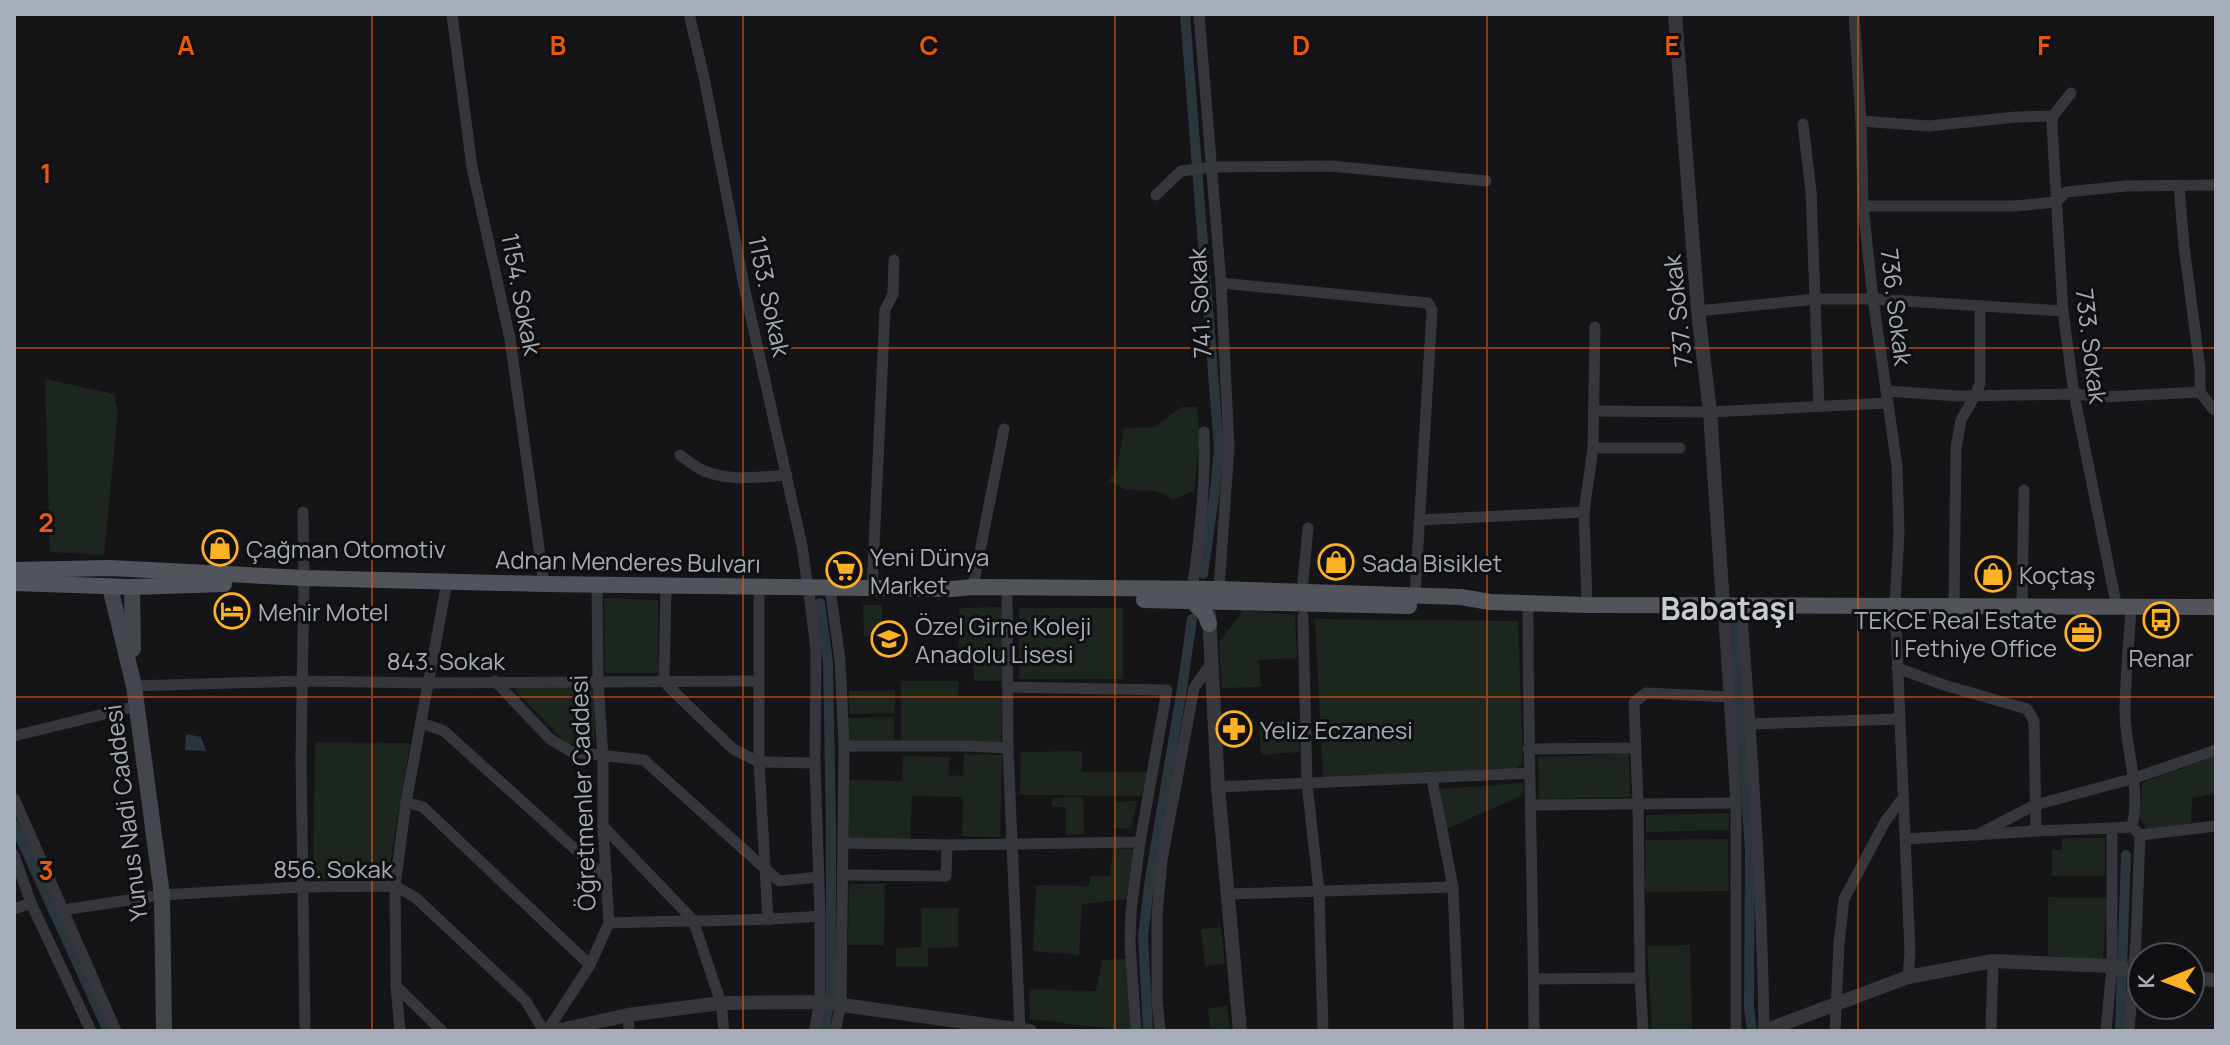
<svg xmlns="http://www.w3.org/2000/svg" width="2230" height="1045" font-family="Manrope,sans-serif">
<rect width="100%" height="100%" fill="#151517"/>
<g fill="#1d261e">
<polygon points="45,379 114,394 118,411 104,555 50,552"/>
<polygon points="1182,407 1197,407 1200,440 1194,491 1173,499 1156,491 1127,490 1109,481 1117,470 1124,428 1154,427"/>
<polygon points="604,598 658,600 658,673 605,673"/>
<polygon points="863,605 882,605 882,635 864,636"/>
<polygon points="1004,607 1005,681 974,681 974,658 959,658 959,608"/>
<rect x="1019" y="608" width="104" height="71"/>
<polygon points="1243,611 1295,615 1297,658 1259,660 1261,687 1222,688 1219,642"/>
<polygon points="1315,619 1518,621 1523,762 1515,770 1323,778"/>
<polygon points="901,681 958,681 958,696 1002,696 1001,744 901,743"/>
<polygon points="514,683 594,686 595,743 567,744 515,690"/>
<polygon points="895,690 895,713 849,714 849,691"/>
<polygon points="894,717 894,740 848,741 848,718"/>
<polygon points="1296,720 1299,752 1261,755 1259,722"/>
<polygon points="315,742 410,743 388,876 313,879"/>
<polygon points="1082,751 1082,772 1148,772 1144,796 1020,795 1021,752"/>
<polygon points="964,754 1002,755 1000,837 962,836 963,797 912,796 910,841 847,839 848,780 902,781 903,756 949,757 949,775 963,776"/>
<polygon points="1629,754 1630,797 1539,799 1538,757"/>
<polygon points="2216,756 2216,793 2192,798 2191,823 2148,830 2140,818 2142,783"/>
<polygon points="1523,783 1523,795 1446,829 1439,789"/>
<polygon points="1083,797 1084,834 1066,835 1066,807 1052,807 1052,798"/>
<polygon points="1137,801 1131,829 1114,828 1115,802"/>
<polygon points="1729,813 1729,830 1646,832 1646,815"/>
<polygon points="2062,838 2105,838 2105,876 2052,876 2052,850 2062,850"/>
<polygon points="1728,839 1729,891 1645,892 1645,840"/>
<polygon points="1113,848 1135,849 1128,899 1082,904 1079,955 1033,951 1036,885 1089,886 1091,876 1110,876"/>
<polygon points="849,884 885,884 884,945 848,945"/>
<polygon points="2048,897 2107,898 2103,960 2048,955"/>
<polygon points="921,908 958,908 958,947 928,948 928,966 896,966 896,948 921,947"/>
<polygon points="1221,927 1225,964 1205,966 1201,929"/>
<polygon points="1690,945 1692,1031 1652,1031 1647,946"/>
<polygon points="1126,959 1132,1026 1127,1031 1030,1019 1029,989 1096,991 1102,960"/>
<polygon points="1227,1006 1230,1031 1210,1031 1208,1008"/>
</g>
<polygon fill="#2a353c" points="186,734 201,737 206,751 185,750"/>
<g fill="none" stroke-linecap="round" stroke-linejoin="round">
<g stroke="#2a353c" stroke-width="10">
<polyline points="1185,14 1219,449 1215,490 1203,574"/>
<polyline points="820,603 828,662 831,828 831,994 824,1031"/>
<polyline points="1734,626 1750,850 1749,1007 1752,1031"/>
<polyline points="14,824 108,1031"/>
<polyline points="1148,1031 1143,936 1150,879 1182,689 1192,619"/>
<polyline points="2120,1031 2126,855"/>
</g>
<g stroke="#36373d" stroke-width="11">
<polyline points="452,14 472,167 510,339 544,584"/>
<polyline points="689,14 704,77 745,291 802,546 811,609 816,650 815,763 820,916 820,1002 814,1031"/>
<polyline points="1199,14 1221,283 1229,447 1219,589"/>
<polyline points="1854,14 1861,121 1863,206 1873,299 1897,466 1899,533 1895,604 1910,952 1908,977"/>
<polyline points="2071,93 2053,116 2052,125 2063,311 2074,394 2117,608"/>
<polyline points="1861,121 1929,126 2016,117 2053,116"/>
<polyline points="1803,124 1811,191 1819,407"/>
<polyline points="2179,185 2184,246 2200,369 2200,392"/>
<polyline points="1156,195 1181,171 1213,167 1331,166 1486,181"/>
<polyline points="1863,206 2015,206 2056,202 2066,192 2126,186 2216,185"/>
<polyline points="1221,283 1428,303 1432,310 1415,596"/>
<polyline points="1698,311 1816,299 1873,299 2063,311"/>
<polyline points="1886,391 1958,396 2074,394 2103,397 2200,392 2213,409 2216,410"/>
<polyline points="1594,411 1710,412 1888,403"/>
<polyline points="1593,448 1680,448"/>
<path d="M680,455C687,460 694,466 702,470C728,482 760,477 787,475"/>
<polyline points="303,512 304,578 301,757 305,1031"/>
<polyline points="1420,520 1584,512"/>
<polyline points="666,586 664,680 668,686 733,749 759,762 815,763"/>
<polyline points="759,587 759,762 768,920"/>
<polyline points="973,587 1004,429"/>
<polyline points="1007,587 1008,748 1020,1031"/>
<polyline points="830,588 840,660 844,746 841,1005 835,1031"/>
<polyline points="872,589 885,310 893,294 894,260"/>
<path d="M1192,589C1200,537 1206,485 1204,432"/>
<polyline points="1302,592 1308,528"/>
<path d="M1528,604C1528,746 1533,888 1534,1031"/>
<polyline points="1723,604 1736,803 1736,1031"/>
<path d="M1741,604C1752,746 1762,888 1764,1031"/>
<polyline points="1954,604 1956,448 1961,420 1976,394 1980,383 1980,306"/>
<polyline points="1587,605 1584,512 1593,448 1595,327"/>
<polyline points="2022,606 2024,490"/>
<polyline points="1303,616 1307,784 1319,891 1323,1031"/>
<polyline points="1897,668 1944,685 2027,709 2034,721 2036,831"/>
<polyline points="495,681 550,739 572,752 644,760 779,881 819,877"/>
<polyline points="134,686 302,681 429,683 758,681"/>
<polyline points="1008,687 1167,690 1140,842 1131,911 1130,943 1136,1031"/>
<polyline points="421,723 444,731 607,878"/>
<polyline points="1751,724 1898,719"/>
<polyline points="14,736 137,706"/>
<polyline points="844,746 967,746 1008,748"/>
<polyline points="1528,749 1635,748"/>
<polyline points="1432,779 1453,887 1459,1031"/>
<polyline points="1218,787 1529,773"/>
<polyline points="14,798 116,1031"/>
<polyline points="406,802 423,807 590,965"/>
<polyline points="1531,805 1736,803"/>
<polyline points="603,826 693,920 721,1003 724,1031"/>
<polyline points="2135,830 2140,835 2216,826"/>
<polyline points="1977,835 2035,805 2135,778 2216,750"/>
<polyline points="1906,839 2036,831 2112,828"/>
<polyline points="843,843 947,845"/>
<polyline points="14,855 31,903 91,1031"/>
<polyline points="842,875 946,876 947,845 1140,842"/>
<polyline points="1228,894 1453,887"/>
<polyline points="14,909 31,903"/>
<polyline points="63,910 162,895 301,887 395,886 416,898 525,1000 544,1031"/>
<path d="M609,923C679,920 750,922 820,916"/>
<polyline points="1534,979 1640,978"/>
<polyline points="396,986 442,1031"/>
<polyline points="628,1015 629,1031"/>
<polyline points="400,1031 396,986 395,886 406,802 447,582"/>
<polyline points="547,1031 590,965 609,923 603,825 603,757 598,681 597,585"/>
<polyline points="1160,1031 1157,1000 1157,915 1162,860 1194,688 1212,662"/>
<polyline points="1643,1031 1640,978 1638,804 1634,702 1646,693 1730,697"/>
<polyline points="1835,1031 1839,944 1844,899 1886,820 1903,798"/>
<polyline points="1991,1031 1993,961"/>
<path d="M2106,1031L2112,966V828L2132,827C2141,788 2126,752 2125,714C2125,679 2129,643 2131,608"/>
<polyline points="2129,1031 2136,941 2140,835"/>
</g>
<g stroke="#36373d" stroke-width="14">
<polyline points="1675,14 1698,311 1710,412 1723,604"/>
<polyline points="1209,615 1218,787 1240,1031"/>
<polyline points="2190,978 2216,980"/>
<polyline points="556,1031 628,1015 721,1003 820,1002 1030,1031"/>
<polyline points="1764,1031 1908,977 1993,961 2112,966 2142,973"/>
</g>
<g stroke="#44464d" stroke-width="16">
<polyline points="110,587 134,686 162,895 164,1031"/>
<polyline points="132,587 133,649"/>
</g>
<g stroke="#52545c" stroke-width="16">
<polyline points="14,570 110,568 304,578 544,584 951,589 973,587 1219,589 1461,597 1490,602 1587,605 2216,607"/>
<polyline points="14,583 132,587 224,584"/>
<polyline points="1144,600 1409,606"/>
<polyline points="1193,602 1205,614 1209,624"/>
</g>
</g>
<path fill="none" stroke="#e8590c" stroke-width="2" stroke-opacity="0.55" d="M372,14V1031M743,14V1031M1115,14V1031M1487,14V1031M1858,14V1031M14,348H2216M14,697H2216"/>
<defs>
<symbol id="shop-ring" viewBox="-11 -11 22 22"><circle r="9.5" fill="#101012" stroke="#ffb125" stroke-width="1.5"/><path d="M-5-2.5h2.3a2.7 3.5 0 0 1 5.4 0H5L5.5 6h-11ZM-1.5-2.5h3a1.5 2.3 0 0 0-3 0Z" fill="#ffb125"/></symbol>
<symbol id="supermarket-ring" viewBox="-11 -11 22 22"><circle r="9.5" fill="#101012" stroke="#ffb125" stroke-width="1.5"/><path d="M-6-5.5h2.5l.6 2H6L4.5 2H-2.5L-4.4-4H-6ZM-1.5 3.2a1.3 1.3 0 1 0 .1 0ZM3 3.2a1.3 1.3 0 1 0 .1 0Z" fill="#ffb125"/></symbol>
<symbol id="hotel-ring" viewBox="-11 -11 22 22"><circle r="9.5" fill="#101012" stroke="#ffb125" stroke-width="1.5"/><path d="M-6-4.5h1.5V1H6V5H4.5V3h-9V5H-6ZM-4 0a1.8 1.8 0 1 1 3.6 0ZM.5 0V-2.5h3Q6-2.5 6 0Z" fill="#ffb125"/></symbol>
<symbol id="bus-ring" viewBox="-11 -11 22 22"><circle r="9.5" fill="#101012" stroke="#ffb125" stroke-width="1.5"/><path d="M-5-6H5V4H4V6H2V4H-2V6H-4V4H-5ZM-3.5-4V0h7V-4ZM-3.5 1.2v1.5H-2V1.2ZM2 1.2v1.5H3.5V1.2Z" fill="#ffb125"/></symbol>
<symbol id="office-ring" viewBox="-11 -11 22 22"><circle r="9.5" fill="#101012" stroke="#ffb125" stroke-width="1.5"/><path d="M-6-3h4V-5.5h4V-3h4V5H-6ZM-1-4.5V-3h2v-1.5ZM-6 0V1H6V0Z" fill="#ffb125"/></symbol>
<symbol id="school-ring" viewBox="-11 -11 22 22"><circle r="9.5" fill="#101012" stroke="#ffb125" stroke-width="1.5"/><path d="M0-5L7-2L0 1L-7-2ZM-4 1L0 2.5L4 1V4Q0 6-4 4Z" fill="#ffb125"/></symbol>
<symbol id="pharmacy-ring" viewBox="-11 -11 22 22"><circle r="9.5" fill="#101012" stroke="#ffb125" stroke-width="1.5"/><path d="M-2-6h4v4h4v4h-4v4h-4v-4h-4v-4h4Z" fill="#ffb125"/></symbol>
</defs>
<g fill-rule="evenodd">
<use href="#shop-ring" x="200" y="528" width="40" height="40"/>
<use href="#shop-ring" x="1316" y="542" width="40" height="40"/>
<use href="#supermarket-ring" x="824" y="550" width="40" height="40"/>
<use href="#shop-ring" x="1973" y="554" width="40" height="40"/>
<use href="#hotel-ring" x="212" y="591" width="40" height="40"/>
<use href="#bus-ring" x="2141" y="600" width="40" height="40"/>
<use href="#office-ring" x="2063" y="613" width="40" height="40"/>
<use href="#school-ring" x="869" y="619" width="40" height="40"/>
<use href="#pharmacy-ring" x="1214" y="709" width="40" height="40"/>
</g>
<g text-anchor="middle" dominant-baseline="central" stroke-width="6" stroke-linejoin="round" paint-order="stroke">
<g font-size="24" fill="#a6acb8" stroke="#101012">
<text transform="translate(522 294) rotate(79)">1154. Sokak</text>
<text transform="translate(770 296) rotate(78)">1153. Sokak</text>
<text transform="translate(1199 303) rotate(-93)">741. Sokak</text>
<text transform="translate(1897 307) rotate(83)">736. Sokak</text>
<text transform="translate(1677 311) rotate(-96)">737. Sokak</text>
<text transform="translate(2092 346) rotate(83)">733. Sokak</text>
<text transform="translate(628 561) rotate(1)">Adnan Menderes Bulvarı</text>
<text x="446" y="660">843. Sokak</text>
<text transform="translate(582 793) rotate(-92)">Öğretmenler Caddesi</text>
<text transform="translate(125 813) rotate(-97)">Yunus Nadi Caddesi</text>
<text x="333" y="868">856. Sokak</text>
</g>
<g font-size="24" fill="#a6acb8" stroke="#101012" text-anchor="start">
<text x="246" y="548">Çağman Otomotiv</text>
<text x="870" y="556">Yeni Dünya<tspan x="870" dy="28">Market</tspan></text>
<text x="1362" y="562">Sada Bisiklet</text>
<text x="2019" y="574">Koçtaş</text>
<text x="258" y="611">Mehir Motel</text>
<text x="2057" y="619" text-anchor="end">TEKCE Real Estate<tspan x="2057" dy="28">| Fethiye Office</tspan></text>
<text x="915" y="625">Özel Girne Koleji<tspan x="915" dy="28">Anadolu Lisesi</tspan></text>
<text x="2161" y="657" text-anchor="middle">Renar</text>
<text x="1260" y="729">Yeliz Eczanesi</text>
</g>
<g font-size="32" font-weight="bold" fill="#c7cbd4" stroke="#101012">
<text x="1728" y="608">Babataşı</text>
</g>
</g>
<g font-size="26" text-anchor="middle" font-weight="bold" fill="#e8590c" stroke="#101012" stroke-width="6" stroke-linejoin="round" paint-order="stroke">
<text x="186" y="55">A</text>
<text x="558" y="55">B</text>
<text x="929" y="55">C</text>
<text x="1301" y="55">D</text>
<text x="1672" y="55">E</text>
<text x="2044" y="55">F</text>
<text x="46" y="183">1</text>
<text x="46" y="532">2</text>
<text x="46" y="880">3</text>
</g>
<rect width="2230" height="1045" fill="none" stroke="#a6acb8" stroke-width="32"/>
<g transform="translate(2166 981) rotate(269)"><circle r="38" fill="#101012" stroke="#4c4e54" stroke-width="2"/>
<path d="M0-6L14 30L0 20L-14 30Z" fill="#ffb125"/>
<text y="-12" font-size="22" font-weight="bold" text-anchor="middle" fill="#a6acb8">K</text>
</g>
</svg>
